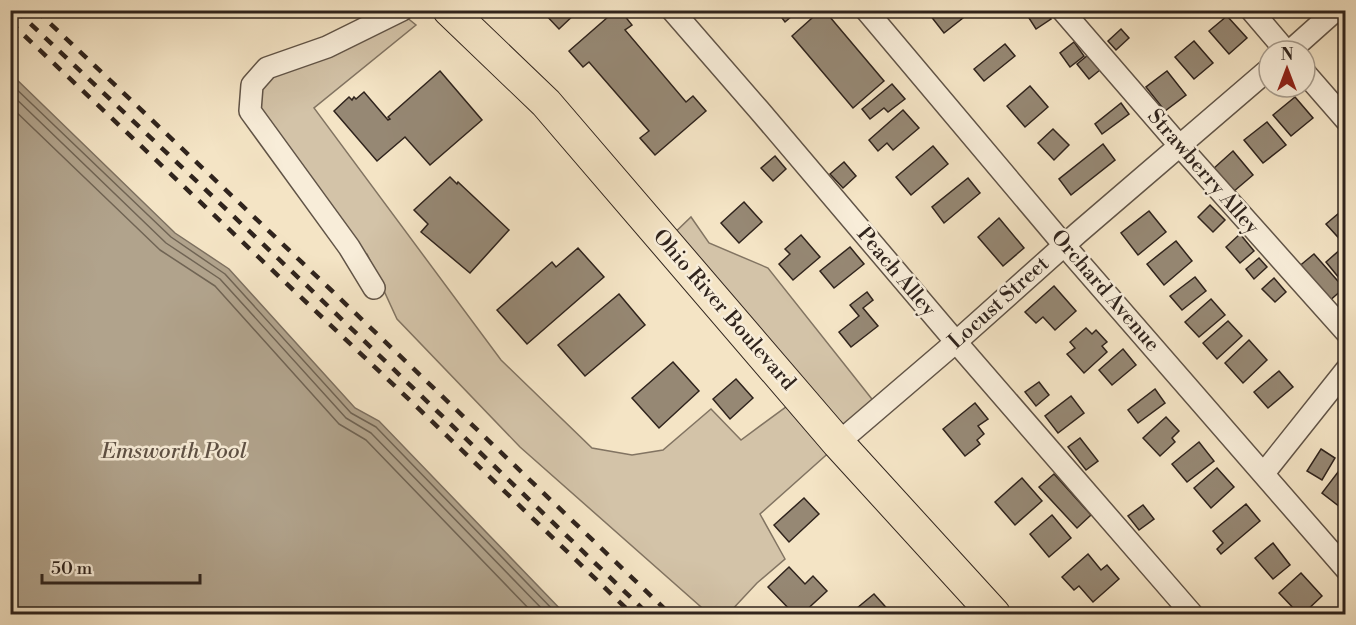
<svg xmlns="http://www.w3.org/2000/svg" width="1356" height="625" font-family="'Libre Bodoni',serif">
<rect width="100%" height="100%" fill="#f4e4c5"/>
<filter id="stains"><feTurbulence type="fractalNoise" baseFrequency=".00333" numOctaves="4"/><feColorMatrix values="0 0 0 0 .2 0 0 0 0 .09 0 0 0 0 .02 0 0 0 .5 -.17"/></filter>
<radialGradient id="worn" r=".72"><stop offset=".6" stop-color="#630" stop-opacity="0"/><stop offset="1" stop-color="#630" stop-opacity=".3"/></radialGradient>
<polygon fill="#d3c3a8" stroke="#827462" stroke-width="1.5" points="400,12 416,25 314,108 501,360 592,448 632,455 663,450 711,409 741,440 798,398 665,242 691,217 709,243 768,268 879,408 760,514 785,559 757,583 728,614 709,614 520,447 397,319 367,254 349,247 263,130 252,85"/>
<polygon fill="#b1a38c" stroke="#7d7060" stroke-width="1.5" points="11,74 175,233 229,269 355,408 379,421 565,614 11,614"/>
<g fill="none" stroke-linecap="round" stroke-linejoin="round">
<g stroke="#706454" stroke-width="1.5">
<polyline points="10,83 171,237 225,274 351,413 376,427 557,614"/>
<polyline points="10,93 166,243 220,279 346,418 371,433 547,614"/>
<polyline points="10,106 160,250 215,286 339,424 366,440 534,614"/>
</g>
</g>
<g fill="#968874" stroke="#30241d" stroke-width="1.5">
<polygon points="545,10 579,10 559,29 543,12"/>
<polygon points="616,10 620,10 632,25 625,30 686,102 693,96 706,111 655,155 640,138 649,131 589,62 583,67 569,51"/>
<polygon points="776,10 799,10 785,22"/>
<polygon points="821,10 824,10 884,81 853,108 792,36"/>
<polygon points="926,10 973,10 944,33"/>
<polygon points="1033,10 1045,10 1051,19 1036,29 1027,15"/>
<polygon points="1227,16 1247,38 1229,54 1209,31"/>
<polygon points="1121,29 1129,38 1116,50 1108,41"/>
<polygon points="1194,41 1213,63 1194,79 1175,57"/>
<polygon points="1074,42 1084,56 1070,67 1060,53"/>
<polygon points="1005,44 1015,56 984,81 974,69"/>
<polygon points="1088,55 1100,70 1089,79 1077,64"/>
<polygon points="440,71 482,120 430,165 405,137 377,161 334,111 349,97 352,100 354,97 356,99 364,92 388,120 390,119 388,117"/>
<polygon points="1167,71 1186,95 1165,111 1146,87"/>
<polygon points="892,84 905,99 888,112 884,108 870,119 862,109"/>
<polygon points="1030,86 1048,107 1025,127 1007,106"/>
<polygon points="1295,97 1313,118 1291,136 1273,115"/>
<polygon points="1121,103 1129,114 1102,134 1095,124"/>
<polygon points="903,110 919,128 893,150 887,143 878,151 869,140"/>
<polygon points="1267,122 1286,145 1263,163 1244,140"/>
<polygon points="1053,129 1069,145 1054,160 1038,143"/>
<polygon points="1103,144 1115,160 1071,195 1059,179"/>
<polygon points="933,146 948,164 911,195 896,177"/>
<polygon points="1233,151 1253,175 1233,192 1213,169"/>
<polygon points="775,156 786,169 773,181 761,168"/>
<polygon points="844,162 856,176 843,188 830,174"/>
<polygon points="450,177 457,184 458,182 509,230 470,273 421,232 428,224 414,210"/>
<polygon points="968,178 980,193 944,223 932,207"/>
<polygon points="744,202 762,222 739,243 721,223"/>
<polygon points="1210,205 1225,220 1213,232 1198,217"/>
<polygon points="1149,211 1166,232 1138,255 1121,233"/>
<polygon points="1339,213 1346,220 1346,246 1326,224"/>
<polygon points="999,218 1024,248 1003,266 978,237"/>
<polygon points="1240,234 1254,251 1240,263 1226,247"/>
<polygon points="801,235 820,257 793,280 779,264 790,254 785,249"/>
<polygon points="1176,241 1192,261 1164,285 1147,264"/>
<polygon points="850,247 864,264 834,288 820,271"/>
<polygon points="578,248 604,277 527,344 497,310 552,262 556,267"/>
<polygon points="1342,248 1346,252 1344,284 1326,262"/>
<polygon points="1314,254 1344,288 1327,303 1297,268"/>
<polygon points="1259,258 1267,267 1254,279 1246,269"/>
<polygon points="1195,277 1206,291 1182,310 1170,296"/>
<polygon points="1274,278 1286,292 1275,302 1262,289"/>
<polygon points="1054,286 1076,311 1055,330 1043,317 1036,323 1025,312"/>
<polygon points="867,292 873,300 863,308 878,326 851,347 839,332 859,316 850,305"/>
<polygon points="619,294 645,325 585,376 558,345"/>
<polygon points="1211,299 1225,315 1199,337 1185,322"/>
<polygon points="1228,321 1242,336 1217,359 1203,343"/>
<polygon points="1086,328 1092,334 1096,330 1107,342 1102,346 1107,352 1084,373 1067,354 1075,348 1070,342"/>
<polygon points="1249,340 1267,360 1243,383 1225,363"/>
<polygon points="1123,349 1136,365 1112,385 1099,370"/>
<polygon points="673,362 699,391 659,428 632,398"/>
<polygon points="1279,371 1293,387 1268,408 1254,392"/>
<polygon points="736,379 753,398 730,419 713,399"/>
<polygon points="1039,382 1049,395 1036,406 1025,392"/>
<polygon points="1155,389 1165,403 1138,423 1128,410"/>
<polygon points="1071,396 1084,413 1058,433 1045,416"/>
<polygon points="975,403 988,419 978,426 984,434 977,440 980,444 965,456 943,429"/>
<polygon points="1166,417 1179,431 1172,438 1175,442 1160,456 1143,438"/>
<polygon points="1080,438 1098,461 1086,470 1068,447"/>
<polygon points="1199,442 1214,461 1187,482 1172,464"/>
<polygon points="1321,449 1335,458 1322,480 1307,471"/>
<polygon points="1217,468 1234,487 1211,508 1194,488"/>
<polygon points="1338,472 1346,479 1346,500 1340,507 1322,493"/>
<polygon points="1054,474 1091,515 1077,528 1039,487"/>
<polygon points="1022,478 1042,501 1015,525 995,502"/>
<polygon points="804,498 819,514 789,542 774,525"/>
<polygon points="1246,504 1260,521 1221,554 1217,549 1223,543 1213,531"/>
<polygon points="1143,505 1154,519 1139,530 1128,516"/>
<polygon points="1052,515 1071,538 1049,557 1030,534"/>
<polygon points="1273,543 1290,565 1273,579 1255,558"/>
<polygon points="1088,554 1101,570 1107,565 1119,579 1093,602 1079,586 1074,590 1062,577"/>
<polygon points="789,567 805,584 813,576 827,591 802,614 794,614 768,587"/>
<polygon points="1301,573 1322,596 1303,614 1299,614 1279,593"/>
<polygon points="874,594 892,614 853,614 851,613"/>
</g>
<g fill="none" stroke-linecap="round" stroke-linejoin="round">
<defs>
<g id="minor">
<polyline points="672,10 759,110 956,342 1192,614"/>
<polyline points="866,10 1064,245 1346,569"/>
<polyline points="1062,10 1171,136 1346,332"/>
<polyline points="1251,10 1286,51"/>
<polyline points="1290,51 1336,10"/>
<polyline points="1305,73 1346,120"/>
<polyline points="374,288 349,247 250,111 252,85 267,68 327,47 402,10"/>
<polyline points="838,443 956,342 1078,233 1269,69"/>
<polyline points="1264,473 1346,370"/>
</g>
<polyline id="highway" points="449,10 546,103 838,443 994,614"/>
</defs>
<use href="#minor" stroke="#615447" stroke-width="24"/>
<use href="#highway" stroke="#30241d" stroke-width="34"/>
<use href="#minor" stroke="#f8edd9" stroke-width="21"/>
<use href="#highway" stroke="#f4e4c5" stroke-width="32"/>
<g stroke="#30241d" stroke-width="4.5" stroke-dasharray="10 10" stroke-linecap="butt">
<polyline points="16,10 304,283 648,614"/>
<polyline points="36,10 330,289 670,614"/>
<polyline points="10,22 417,407 632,614"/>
</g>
</g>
<g text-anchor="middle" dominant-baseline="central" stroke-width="5" stroke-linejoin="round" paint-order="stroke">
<g font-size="21" fill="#30241d" stroke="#f8edd9">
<text transform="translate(1203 172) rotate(49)">Strawberry Alley</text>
<text transform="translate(896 272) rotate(50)">Peach Alley</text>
<text transform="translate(1105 291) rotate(49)">Orchard Avenue</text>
<text transform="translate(999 303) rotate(-42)">Locust Street</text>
<text transform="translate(724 310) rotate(49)">Ohio River Boulevard</text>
</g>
<g font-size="22" font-style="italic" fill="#5d5044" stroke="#f8edd9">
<text x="174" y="451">Emsworth Pool</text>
</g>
</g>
<rect width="1356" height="625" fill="none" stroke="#f4e4c5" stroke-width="36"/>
<rect x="12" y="12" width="1332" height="601" fill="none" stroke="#30241d" stroke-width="3"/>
<rect x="18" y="18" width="1320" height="589" fill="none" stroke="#30241d" stroke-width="1.5"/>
<g transform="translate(1287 69)"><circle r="28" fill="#f8edd9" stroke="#a89d8e" stroke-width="1.5"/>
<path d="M0-4.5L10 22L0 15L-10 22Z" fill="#8f2418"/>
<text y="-9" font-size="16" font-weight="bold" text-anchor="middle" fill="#30241d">N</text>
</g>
<path d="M42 574v9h158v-9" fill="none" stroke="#30241d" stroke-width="3"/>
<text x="51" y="574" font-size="18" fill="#30241d" stroke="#f8edd9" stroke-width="4.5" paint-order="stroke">50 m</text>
<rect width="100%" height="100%" filter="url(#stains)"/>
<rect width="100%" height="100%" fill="url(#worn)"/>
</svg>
